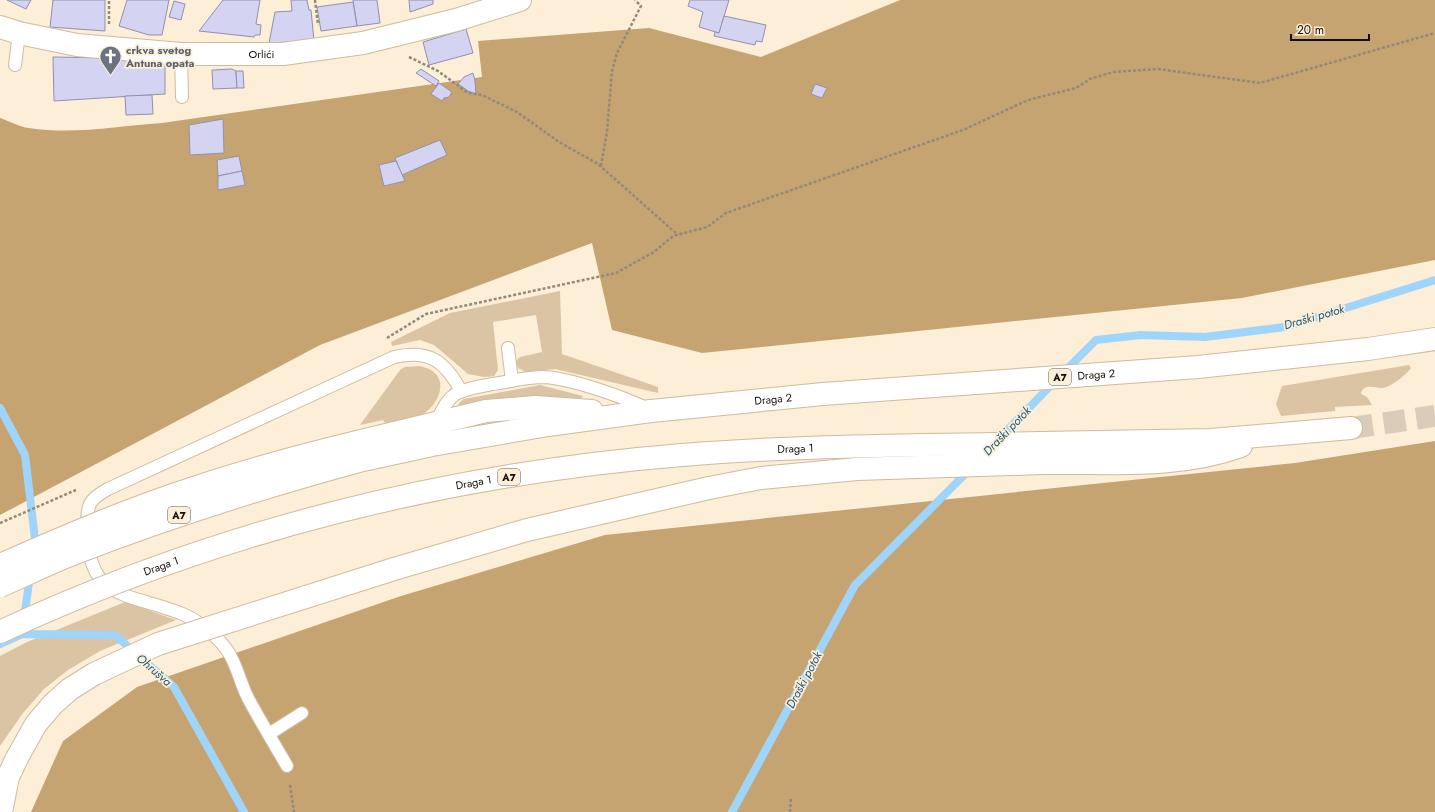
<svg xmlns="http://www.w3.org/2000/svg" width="1435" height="812" font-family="Jost,sans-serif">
<rect width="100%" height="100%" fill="#fdeed7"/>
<g fill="#dac4a3">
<polygon points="560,291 562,354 658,387 658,393 555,369 526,372 518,368 516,361 520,357 542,352 536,315 493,322 498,370 494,376 484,377 468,374 434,345 420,340 392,346 391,342 450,313"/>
<path d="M1409,365L1411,368C1407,374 1390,388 1382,388C1374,388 1363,383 1361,394L1367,397L1372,405L1335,407V411L1281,416L1276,404L1282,386Z"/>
<path d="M419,366C451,371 443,402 422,415C413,421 396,421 385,423L383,420L360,425L400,370L405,367Z"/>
<polygon points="540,385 583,396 582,398 543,398 457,410 459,403 464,399"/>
<polygon points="125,602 176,620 100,651 68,670 44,689 23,713 0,746 0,656 27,642"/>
</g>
<g fill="#c6a472">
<path d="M900,0H1435V260L1242,298L702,353L612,330L592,243L320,345L0,515V118C9,121 20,127 29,128C74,135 118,126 162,123L482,77L478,41L649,28L761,57Z"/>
<polygon points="1435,441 1435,812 31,812 63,741 137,687 401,596 605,535 1295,463"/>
</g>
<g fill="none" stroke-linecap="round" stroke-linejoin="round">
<g stroke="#9fd5fb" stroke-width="8">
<polyline points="1063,373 1096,340 1141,335 1205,337 1285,327 1435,280"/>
<polyline points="0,408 25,455 35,539 34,548"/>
<polyline points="998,440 1055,381"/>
<polyline points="24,619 30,575"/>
<polyline points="0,644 22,634 115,635 174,687 244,812"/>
<polyline points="732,812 855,585 969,470"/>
</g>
</g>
<g fill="#d4d3f2" stroke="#9190ad">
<polygon points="7,0 31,0 26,9"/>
<polygon points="53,0 105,0 105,31 50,27"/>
<polygon points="127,0 169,0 162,35 149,35 119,26"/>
<polygon points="223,0 260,0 256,24 261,25 260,35 255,35 254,37 199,31"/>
<polygon points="291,0 307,0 309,10 311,10 314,41 269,43 275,12 292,11"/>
<polygon points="353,0 377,0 380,23 357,26"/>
<polygon points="409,0 433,0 433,4 410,12"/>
<polygon points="690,0 729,0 719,33 699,27 703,12 688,6"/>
<polygon points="174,1 185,4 181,20 169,17"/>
<polygon points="353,2 357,26 321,31 317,7"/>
<polygon points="724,16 766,25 762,42 756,41 755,45 714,36 715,32 719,33"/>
<polygon points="466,29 473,53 429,65 423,42"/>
<polygon points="53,57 165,59 165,94 54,101"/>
<polygon points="232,69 236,71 237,88 213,89 212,70"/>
<polygon points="421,69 439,81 436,86 416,73"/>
<polygon points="236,71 243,71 244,88 237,88"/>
<polygon points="473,73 475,81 476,94 468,91 458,84 464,77"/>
<polygon points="439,83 452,92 449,97 444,98 442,101 431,94"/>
<polygon points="815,84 827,88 822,98 811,94"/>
<polygon points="152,95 153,114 126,115 125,96"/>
<polygon points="223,119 224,153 190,155 189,125"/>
<polygon points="440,140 447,155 402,175 395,158"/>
<polygon points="239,156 242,171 218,176 217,160"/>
<polygon points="396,161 405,181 384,186 379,165"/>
<polygon points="242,171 245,185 218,190 218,176"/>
</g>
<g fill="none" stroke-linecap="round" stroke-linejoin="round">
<polyline stroke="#daccb8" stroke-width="22" stroke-dasharray="22 11" stroke-linecap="butt" points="1351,428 1435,416"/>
<defs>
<g id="lane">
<polyline points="181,54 182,97"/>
<polyline points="15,65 19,33"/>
<polyline points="508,348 512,381"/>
<path d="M436,423C440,414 445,402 454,395C465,388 479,387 492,384C508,382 526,377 543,377C570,378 624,397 648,409"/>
<polyline points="269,734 302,713"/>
<path d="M287,766C274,743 260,721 248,698C240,683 237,664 227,650C217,636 197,619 180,613C127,592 87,601 87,527C87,505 88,500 108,489L394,357C429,349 445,361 461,391"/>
</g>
<g id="secondary">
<path id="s1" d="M0,27L19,33L77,45L181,54H283L363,43L456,20L520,0"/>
</g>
<g id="highway">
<polyline points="357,442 486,411 535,407 592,411"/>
<polyline points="1041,443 1211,440 1351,428"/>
<path id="s2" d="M363,460L432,445L548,425L651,411L823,394L1198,367L1368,349L1435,339"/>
<path d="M1043,463C1109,462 1178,469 1241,446"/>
<polyline points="1,812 8,777 17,758"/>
</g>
</defs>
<use href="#lane" stroke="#cebb9f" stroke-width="14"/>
<use href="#secondary" stroke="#cebb9f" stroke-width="24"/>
<use href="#highway" stroke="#cebb9f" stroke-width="24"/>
<g stroke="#948878" stroke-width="2.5" stroke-dasharray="3 2" stroke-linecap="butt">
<polyline points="315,0 318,25"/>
<polyline points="109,24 109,0"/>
<polyline points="409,57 438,71 468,93 482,95 517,112 559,142 598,164 678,235"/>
<polyline points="601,166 607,132 612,71 617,53 641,6 635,0"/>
<polyline points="387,338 426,314 616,273 654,252 673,236 707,227 726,213 963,130 1028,100 1076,88 1090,79 1113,72 1158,69 1260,83 1435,33"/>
<polyline points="0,523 76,490"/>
<polyline points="290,785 294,812"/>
<polyline points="790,812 791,797"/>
</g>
<use href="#lane" stroke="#fff" stroke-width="12"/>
<use href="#secondary" stroke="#fff" stroke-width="22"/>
<use href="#highway" stroke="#fff" stroke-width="22"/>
<defs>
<g id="highway-bridge">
<path d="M0,565C66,536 131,508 200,486C251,469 304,455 357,442"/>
<path d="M0,586C26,575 51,562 78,552C171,516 267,486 363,460"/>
<path id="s3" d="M0,632C214,532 446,474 682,455C801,445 921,446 1041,443"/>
<polyline points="17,758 36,724 53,704 70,689 94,674 158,644 394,569 527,530 709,488 761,478 857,469 1043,463"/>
</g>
</defs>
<use href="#highway-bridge" stroke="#cebb9f" stroke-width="24" stroke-linecap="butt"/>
<use href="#highway-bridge" stroke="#fff" stroke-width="22"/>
</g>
<defs>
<symbol id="church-pin" viewBox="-11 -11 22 30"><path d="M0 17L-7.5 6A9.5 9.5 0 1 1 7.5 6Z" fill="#6b7280" stroke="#fdeed7"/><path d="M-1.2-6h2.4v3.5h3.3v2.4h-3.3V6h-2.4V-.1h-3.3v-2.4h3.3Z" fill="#fff"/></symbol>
</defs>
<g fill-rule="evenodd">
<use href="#church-pin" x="98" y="44" width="25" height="34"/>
</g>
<g text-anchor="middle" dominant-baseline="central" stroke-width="3.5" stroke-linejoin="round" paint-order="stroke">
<g fill="#fdeed7" stroke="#5a5044" stroke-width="1">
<rect x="1049" y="369" width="22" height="16" rx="3"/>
<rect x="498" y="469" width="22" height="16" rx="3"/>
<rect x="168" y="507" width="22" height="16" rx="3"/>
</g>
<g font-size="10" font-weight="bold" fill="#140d05">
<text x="1060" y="377">A7</text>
<text x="509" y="477">A7</text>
<text x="179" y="515">A7</text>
</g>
<g font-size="11" font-weight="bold" fill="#5b616d" stroke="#fdeed7" text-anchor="start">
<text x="126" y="50">crkva svetog<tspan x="126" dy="13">Antuna opata</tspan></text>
</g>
<g font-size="11" fill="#140d05" stroke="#fdeed7">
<text stroke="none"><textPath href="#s1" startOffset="264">Orlići</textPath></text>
<text stroke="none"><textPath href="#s2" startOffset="739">Draga 2</textPath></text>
<text stroke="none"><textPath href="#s2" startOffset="415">Draga 2</textPath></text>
<text stroke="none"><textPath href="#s3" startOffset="822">Draga 1</textPath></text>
<text stroke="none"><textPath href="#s3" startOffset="498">Draga 1</textPath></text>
<text stroke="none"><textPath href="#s3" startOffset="174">Draga 1</textPath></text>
</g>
<g font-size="12" font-style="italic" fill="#1c5a7e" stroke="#fdeed7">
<text transform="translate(1314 317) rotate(-16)">Draški potok</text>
<text transform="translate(1007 431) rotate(-46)">Draški potok</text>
<text transform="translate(154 670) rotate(41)">Ohrušva</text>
<text transform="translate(804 680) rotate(-62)">Draški potok</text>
</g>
</g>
<path d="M1291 34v6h78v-6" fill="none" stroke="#140d05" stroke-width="2"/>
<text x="1297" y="34" font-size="12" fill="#140d05" stroke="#fdeed7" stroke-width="3" paint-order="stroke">20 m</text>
</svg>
